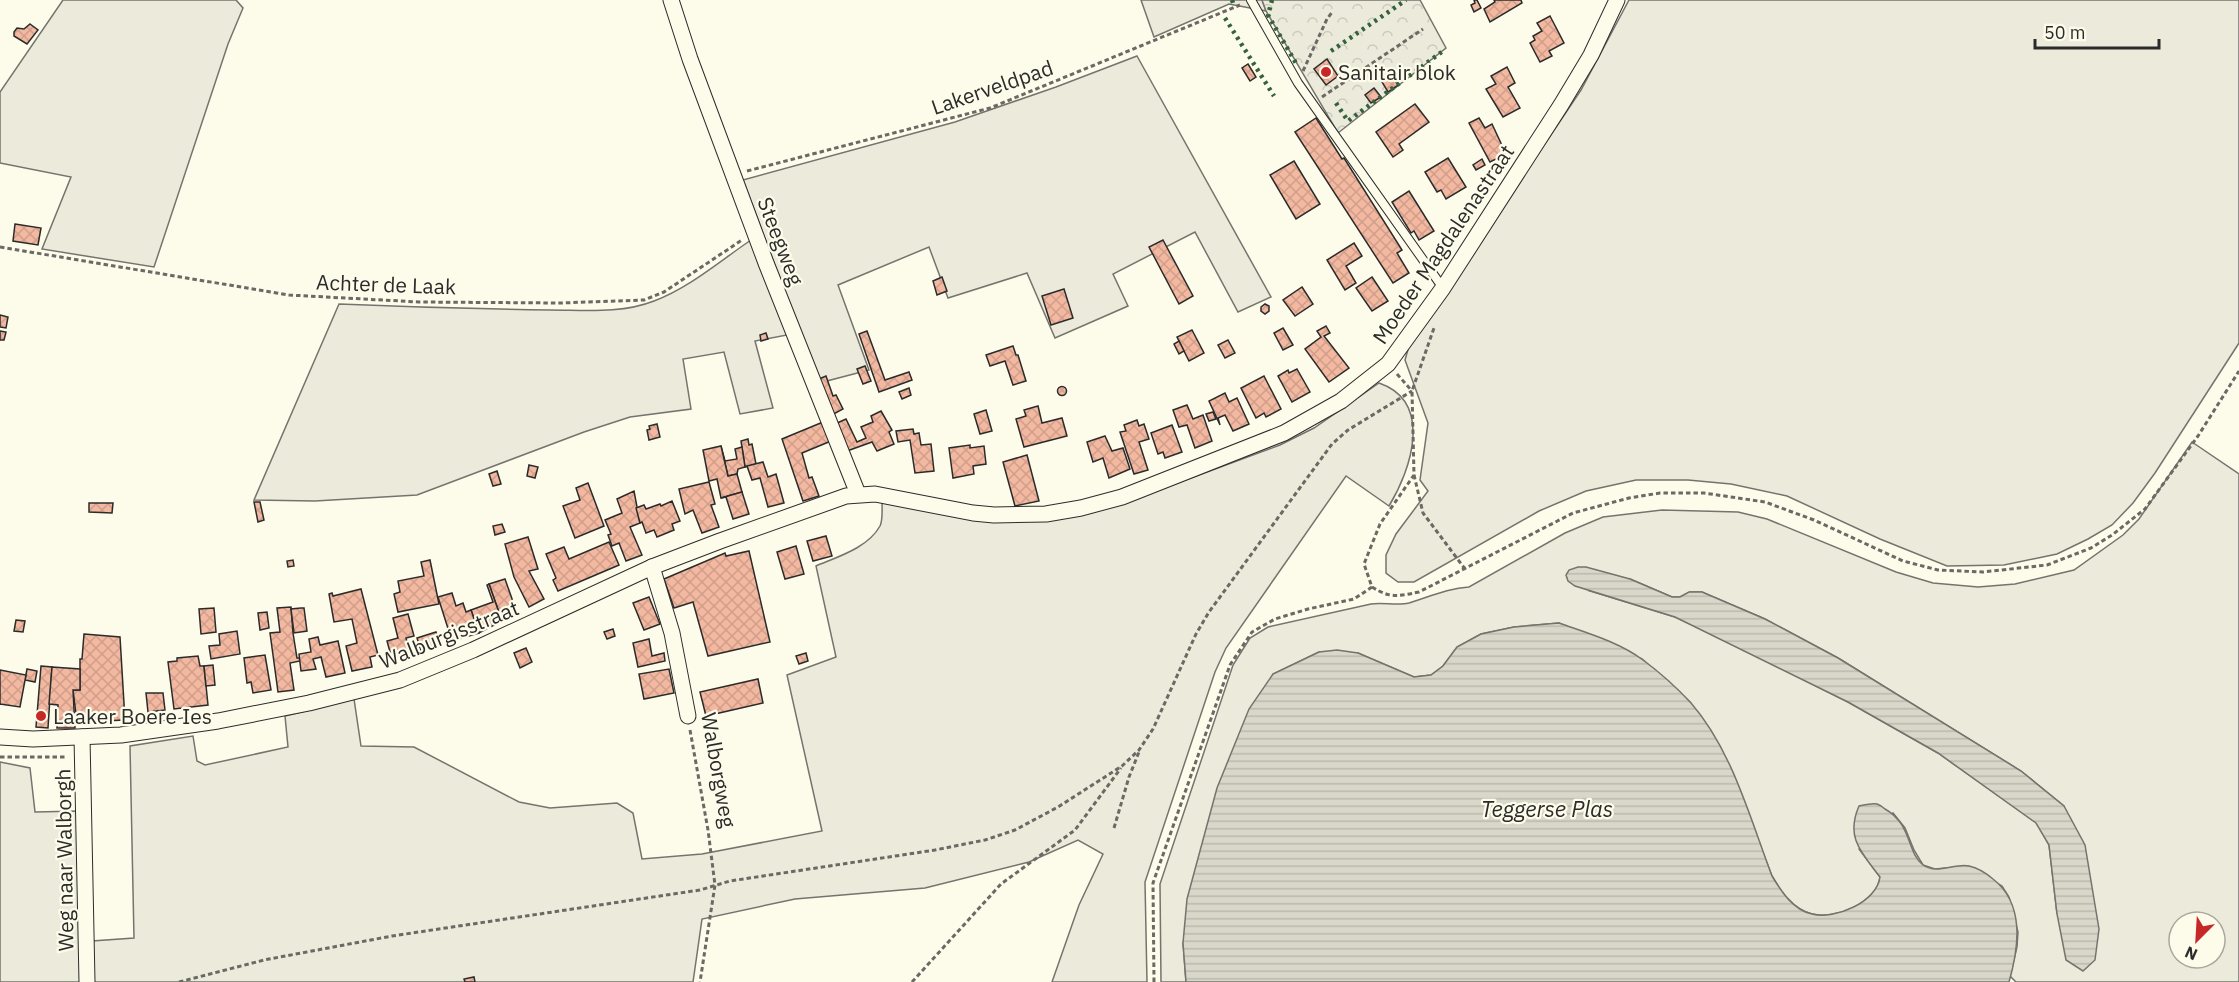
<svg xmlns="http://www.w3.org/2000/svg" width="2239" height="982" font-family="'IBM Plex Sans',sans-serif">
<defs>
<pattern id="forest-crowns" width="20" height="18" patternUnits="userSpaceOnUse" patternTransform="scale(1.5)"><rect width="20" height="18" fill="#ecebdb"/><path d="M2 6a3 3 0 1 1 6 0M12 15a3 3 0 1 1 6 0" fill="none" stroke="#cbcabc"/></pattern>
<pattern id="water-rules" width="6" height="5" patternUnits="userSpaceOnUse" patternTransform="scale(1.5)"><rect width="6" height="5" fill="#d8d7c9"/><path d="M0 2.5h6" fill="none" stroke="#bab9ad"/></pattern>
<pattern id="building-cross-hatch" width="8" height="8" patternUnits="userSpaceOnUse" patternTransform="scale(1.5)"><rect width="8" height="8" fill="#f2b8a0"/><path d="M0 0l8 8M0 8l8-8" fill="none" stroke="#d09e8a"/></pattern>
</defs>
<rect width="100%" height="100%" fill="#fdfbea"/>
<g fill="#ecebdb" stroke="#74746e" stroke-width="1.5" fill-rule="evenodd">
<polygon points="63,0 236,0 243,8 228,44 154,267 42,249 71,177 0,163 0,92"/>
<polygon points="1141,0 1262,0 1266,11 1229,4 1154,37"/>
<polygon points="1629,0 2239,0 2239,343 2155,473 2133,503 2112,525 2088,539 2057,554 2004,565 1947,566 1880,539 1787,496 1731,484 1688,480 1636,480 1586,491 1539,511 1414,582 1398,582 1386,573 1386,555 1396,534 1428,491 1420,480 1428,423 1405,360 1409,346 1581,90"/>
<polygon points="1137,56 1271,297 1238,312 1195,232 1113,274 1128,306 1055,338 1027,273 948,298 929,247 838,285 869,370 819,383 743,180 955,122 1056,87"/>
<path d="M751,240L787,335L755,341L773,408L740,414L724,352L683,359L691,409L630,417L584,432L417,495L315,501L254,500L339,304C409,307 480,309 550,310C584,310 621,314 654,301C689,288 720,261 751,240Z"/>
<path d="M1379,383C1434,402 1411,470 1389,506L1346,476L1226,648L1215,672L1145,882L1147,982H1052L1079,905L1103,854L1078,840L1029,862L925,888L795,899L702,919L693,982H93L92,941L134,938L130,746L193,736L197,761L205,765L288,747L285,716L354,699L361,746L414,747L519,802L550,808L617,803L633,813L642,859L702,854L822,831L787,675L836,657L816,566C837,557 868,548 880,526C883,520 882,509 882,502L956,516L1118,505L1280,445L1314,428Z"/>
<path d="M2192,442L2239,474V982H2016L2010,976L2017,947L2018,932L2009,897L2002,886L1968,866L1935,869L1923,865L1914,850L1905,828L1893,813L1859,849L1880,877C1877,902 1835,920 1812,914C1793,910 1781,891 1772,876L1731,770L1710,731L1690,702L1642,659L1559,623L1514,627L1481,634L1457,647L1443,666L1431,675L1414,677L1358,653L1319,652L1273,674L1183,943L1186,982H1161L1160,884L1233,665L1250,638L1268,627L1371,604C1383,602 1397,606 1409,603C1429,597 1448,588 1469,587L1565,533L1603,517L1662,510L1738,512L1767,519L1896,572L1933,583L1978,587L2015,584L2074,570L2123,535L2139,519ZM1630,579L1672,597H1680L1690,592H1702L1765,619L1838,658L2021,771L2064,806L2057,914L2049,845L2037,823L1938,753L1848,702L1708,632L1675,617L1590,591ZM2179,922H2215V958H2179Z"/>
<polygon points="0,762 30,768 35,812 80,811 83,982 0,982"/>
</g>
<polygon fill="url(#forest-crowns)" stroke="#74746e" stroke-width="1.5" points="1262,0 1420,0 1446,48 1338,133 1266,11"/>
<g fill="url(#water-rules)" stroke="#74746e" stroke-width="1.5">
<polygon points="1578,567 1586,567 1630,579 1672,597 1680,597 1689,592 1702,592 1765,619 1838,658 2021,771 2064,806 2085,845 2099,929 2095,960 2083,971 2066,960 2057,914 2049,845 2036,823 1938,753 1848,702 1675,617 1575,586 1568,581 1566,575 1569,570"/>
<path d="M1559,623C1587,633 1619,642 1643,660C1658,671 1678,689 1691,703C1732,750 1750,818 1772,876C1781,891 1793,910 1812,914C1835,920 1877,902 1880,877C1862,853 1845,838 1859,806C1864,805 1872,803 1877,804C1880,805 1883,807 1885,809C1912,824 1907,853 1923,865C1937,875 1954,863 1969,866C1978,868 1986,873 1993,879C2025,904 2019,947 2009,982H1186L1183,943L1187,899L1217,788L1249,709L1273,674L1319,652L1337,650L1358,653L1414,677L1431,675L1443,666L1457,647L1481,634L1514,627Z"/>
</g>
<g fill="url(#building-cross-hatch)" stroke="#2b2b2b" stroke-width="1.5">
<polygon points="1474,0 1477,0 1481,8 1474,12 1471,5 1475,3"/>
<polygon points="1494,0 1521,0 1522,3 1490,22 1484,9 1495,2"/>
<polygon points="1550,16 1564,43 1549,51 1552,56 1540,62 1530,43 1535,40 1533,36 1542,31 1537,23"/>
<polygon points="30,24 38,30 27,44 14,36 14,32 17,28 24,29"/>
<polygon points="1327,59 1338,76 1326,85 1314,69"/>
<polygon points="1248,64 1256,77 1250,81 1242,68"/>
<polygon points="1507,67 1515,83 1508,87 1520,108 1503,117 1486,89 1496,84 1491,76"/>
<polygon points="1391,75 1398,85 1388,92 1382,82"/>
<polygon points="1374,88 1381,97 1371,103 1365,95"/>
<polygon points="1415,104 1429,122 1399,144 1403,150 1393,157 1376,132"/>
<polygon points="1316,118 1342,159 1344,158 1402,250 1397,253 1409,273 1393,283 1295,132"/>
<polygon points="1479,118 1485,128 1492,124 1506,154 1490,162 1469,123"/>
<polygon points="1448,158 1466,187 1446,199 1441,190 1437,192 1425,172"/>
<polygon points="1482,159 1485,165 1476,170 1473,165"/>
<polygon points="1294,161 1320,204 1296,219 1270,175"/>
<polygon points="1409,191 1434,231 1419,240 1414,231 1411,233 1392,202"/>
<polygon points="15,224 41,228 38,245 13,241"/>
<polygon points="1163,240 1193,296 1179,304 1149,247"/>
<polygon points="1354,243 1362,256 1346,266 1356,283 1345,290 1327,260"/>
<polygon points="942,277 947,291 937,295 933,281"/>
<polygon points="1372,277 1388,301 1372,311 1356,288"/>
<polygon points="1302,287 1313,304 1295,316 1283,300"/>
<polygon points="1064,289 1073,318 1051,325 1042,296"/>
<polygon points="1265,304 1269,306 1269,311 1265,314 1261,311 1261,307"/>
<polygon points="0,315 8,317 6,328 0,327"/>
<polygon points="1326,326 1330,333 1324,336 1349,368 1329,382 1305,349 1321,337 1317,331"/>
<polygon points="1283,328 1293,345 1283,350 1274,333"/>
<polygon points="1192,330 1204,353 1189,361 1177,337"/>
<polygon points="0,331 6,332 4,340 0,340"/>
<polygon points="867,331 885,380 909,372 912,380 879,392 859,334"/>
<polygon points="766,333 768,339 761,341 760,335"/>
<polygon points="1228,340 1235,353 1225,358 1218,345"/>
<polygon points="1179,341 1184,351 1179,354 1174,344"/>
<polygon points="1013,346 1016,355 1018,355 1026,381 1013,385 1005,361 990,366 986,355"/>
<polygon points="865,366 871,381 863,384 857,369"/>
<polygon points="1297,369 1310,392 1292,402 1278,376 1288,370 1289,373"/>
<polygon points="826,376 833,396 836,395 843,409 832,415 819,379"/>
<polygon points="1264,376 1281,409 1266,417 1264,413 1256,418 1241,388"/>
<circle cx="1062" cy="391" r="4.5"/>
<polygon points="909,388 911,395 902,399 899,392"/>
<polygon points="1225,393 1229,402 1237,398 1249,424 1233,431 1225,415 1218,418 1220,425 1209,401"/>
<polygon points="1187,405 1193,419 1203,415 1212,441 1195,448 1187,425 1179,427 1173,410"/>
<polygon points="1038,406 1042,423 1062,418 1067,436 1024,447 1016,419 1026,416 1024,410"/>
<polygon points="986,410 992,431 980,434 974,414"/>
<polygon points="881,411 892,430 889,432 894,444 877,451 872,442 847,451 835,424 846,419 857,442 866,438 861,427 873,422 871,416"/>
<polygon points="1213,412 1216,419 1209,421 1206,414"/>
<polygon points="1137,420 1139,426 1144,424 1149,439 1139,442 1148,470 1134,474 1120,432 1126,431 1124,425"/>
<polygon points="823,422 831,441 802,453 809,478 812,477 819,496 803,501 782,439"/>
<polygon points="657,424 660,437 649,440 647,430 650,429 649,426"/>
<polygon points="1172,425 1182,452 1165,458 1163,452 1158,454 1151,433"/>
<polygon points="913,429 914,434 919,433 921,445 931,444 934,471 915,473 910,440 898,442 896,431"/>
<polygon points="1105,436 1112,451 1123,448 1130,469 1109,478 1103,458 1093,462 1087,442"/>
<polygon points="748,439 749,445 752,444 756,464 745,467 741,441"/>
<polygon points="970,445 970,448 984,446 986,464 973,466 974,474 953,478 949,448"/>
<polygon points="721,446 725,461 737,459 735,449 742,447 745,467 738,469 737,474 728,476"/>
<polygon points="721,446 728,476 737,474 742,492 721,498 717,479 709,481 703,450"/>
<polygon points="1027,455 1039,501 1015,506 1003,462"/>
<polygon points="763,462 768,477 776,474 784,503 768,507 760,478 752,480 747,466"/>
<polygon points="529,465 538,467 535,478 527,476"/>
<polygon points="497,471 501,484 493,486 489,474"/>
<polygon points="709,482 715,504 711,505 719,527 702,533 693,510 685,514 679,489"/>
<polygon points="588,483 604,526 575,538 563,506 580,500 576,488"/>
<polygon points="634,491 640,523 630,527 642,555 626,561 619,543 612,546 608,535 611,534 605,520 622,513 617,499"/>
<polygon points="742,492 749,514 733,519 726,497 721,498"/>
<polygon points="672,501 680,521 672,524 674,530 657,537 654,530 646,533 642,522 640,523 636,508 644,505 646,509 660,504 661,506"/>
<polygon points="254,502 260,502 264,520 258,522"/>
<polygon points="89,503 113,503 112,513 89,512"/>
<polygon points="502,524 505,532 495,535 493,526"/>
<polygon points="826,536 832,556 813,561 807,541"/>
<polygon points="528,537 538,569 529,571 544,599 529,607 514,577 505,544"/>
<polygon points="609,542 619,565 558,591 553,580 556,578 546,554 564,547 569,559"/>
<polygon points="796,546 804,574 785,579 777,552"/>
<polygon points="749,551 770,642 708,656 693,602 674,608 664,579 725,553 726,556"/>
<polygon points="293,560 294,566 288,567 287,561"/>
<polygon points="430,560 439,604 398,612 394,594 400,592 398,581 424,576 421,562"/>
<polygon points="505,579 517,613 502,621 489,584"/>
<polygon points="489,584 502,621 479,633 471,610 493,602 487,585"/>
<polygon points="361,589 378,655 370,657 372,667 352,671 346,646 357,643 352,619 334,622 329,594 332,593 333,596"/>
<polygon points="452,593 456,606 463,603 466,612 471,610 479,633 452,641 438,597"/>
<polygon points="649,597 660,624 644,630 633,603"/>
<polygon points="291,607 293,633 297,658 300,658 300,661 290,663 294,690 278,692 270,633 280,632 277,608"/>
<polygon points="214,608 216,632 201,634 199,609"/>
<polygon points="301,608 304,608 307,631 294,633 291,609"/>
<polygon points="267,612 269,628 260,630 258,613"/>
<polygon points="408,614 414,636 406,638 410,654 392,659 387,641 398,638 393,618"/>
<polygon points="16,620 25,621 23,632 14,631"/>
<polygon points="613,629 615,636 607,639 604,632"/>
<polygon points="237,631 240,654 211,659 209,646 220,645 219,634"/>
<polygon points="436,632 441,645 421,651 417,638"/>
<polygon points="84,634 120,637 125,720 77,722 73,690 80,690 80,659 82,659"/>
<polygon points="318,637 320,645 338,641 345,673 326,677 321,657 313,659 316,669 301,671 299,654 311,652 309,639"/>
<polygon points="649,639 652,656 664,653 665,661 638,667 633,643"/>
<polygon points="526,648 532,662 520,668 514,653"/>
<polygon points="806,653 808,661 799,664 796,656"/>
<polygon points="265,655 271,690 253,693 251,682 247,683 244,658"/>
<polygon points="198,656 200,666 204,666 208,705 174,709 168,662 177,661 177,658"/>
<polygon points="213,665 215,685 206,686 204,666"/>
<polygon points="41,666 52,667 48,728 36,727"/>
<polygon points="52,667 80,669 80,690 73,690 75,728 57,728 58,705 49,704"/>
<polygon points="27,669 37,671 35,682 25,680"/>
<polygon points="669,669 674,693 644,699 639,674"/>
<polygon points="0,670 26,675 20,707 0,704 0,705"/>
<polygon points="758,679 763,703 706,716 700,692"/>
<polygon points="146,693 163,693 165,710 148,712"/>
<polygon points="474,977 475,982 465,982 464,979"/>
</g>
<g fill="none" stroke-linecap="round" stroke-linejoin="round">
<defs>
<polyline id="lane" points="1251,0 1298,83 1443,288"/>
<g id="street">
<polyline points="671,0 690,59 766,263 858,494"/>
<polyline points="652,567 672,633 688,716"/>
<polyline points="0,737 33,739 121,735 218,721 309,703 400,680 473,650 652,567 720,541 846,496 875,494 973,513 994,515 1046,514 1081,508 1122,497 1284,433 1341,401 1388,364 1443,288 1561,105 1591,55 1617,0"/>
<polyline points="82,737 87,982"/>
</g>
</defs>
<use href="#lane" stroke="#2b2b2b" stroke-width="10"/>
<use href="#street" stroke="#2b2b2b" stroke-width="17"/>
<g stroke="#6a6964" stroke-width="3" stroke-dasharray="4.5 3" stroke-linecap="butt">
<polyline points="1303,71 1327,19 1333,11"/>
<polyline points="1322,97 1423,29"/>
<polyline points="747,171 990,108 1240,5"/>
<polyline points="0,247 289,295 419,302 560,303 644,300 664,292 742,240"/>
<polyline points="1397,374 1412,391"/>
<polyline points="1414,475 1423,513 1465,569"/>
<path d="M1372,587C1391,599 1399,596 1419,592L1573,513L1629,498L1660,493H1704L1765,502L1814,520L1903,561L1938,570L1983,572L2047,565L2091,548L2112,535L2145,509L2198,436L2239,371"/>
<polyline points="690,730 708,830 715,885 700,982"/>
<polyline points="0,757 67,757"/>
<polyline points="1114,828 1129,777 1139,752"/>
<polyline points="179,982 264,960 392,936 700,890 730,881 935,850 985,840 1015,830 1058,807 1122,766 1139,750 1153,729 1196,634 1209,612 1332,444 1348,430 1412,391"/>
<polyline points="912,982 1001,884 1075,830 1121,768"/>
<polyline points="1154,982 1153,883 1230,665 1252,632 1275,619 1308,609 1354,599 1372,587 1364,564 1380,524 1414,475 1412,391 1434,328"/>
</g>
<use href="#lane" stroke="#fdfbea" stroke-width="8"/>
<use href="#street" stroke="#fdfbea" stroke-width="15"/>
<g stroke="#34623c" stroke-width="4.5" stroke-dasharray="3 4.5" stroke-linecap="butt">
<polyline points="1232,0 1233,3"/>
<polyline points="1272,0 1268,15 1297,65"/>
<polyline points="1225,18 1274,96"/>
<polyline points="1331,51 1406,0"/>
<polyline points="1336,103 1348,121 1443,51"/>
</g>
</g>
<g fill="#c62828" stroke="#fdfbea" stroke-width="2">
<circle cx="1326" cy="72" r="6"/>
<circle cx="41" cy="716" r="6"/>
</g>
<g text-anchor="middle" dominant-baseline="central" stroke-width="4.5" stroke-linejoin="round" paint-order="stroke">
<g font-size="21" fill="#2b2b2b" stroke="#fdfbea" text-anchor="start">
<text x="1338" y="72">Sanitair blok</text>
<text x="53" y="716">Laaker Boere Ies</text>
</g>
<g font-size="21" fill="#2b2b2b" stroke="#fdfbea">
<text transform="translate(992 87) rotate(-19)">Lakerveldpad</text>
<text transform="translate(781 241) rotate(69)">Steegweg</text>
<text transform="translate(1443 244) rotate(-56)">Moeder Magdalenastraat</text>
<text transform="translate(386 284) rotate(2)">Achter de Laak</text>
<text transform="translate(449 634) rotate(-22)">Walburgisstraat</text>
<text transform="translate(719 770) rotate(80)">Walborgweg</text>
<text transform="translate(64 860) rotate(-91)">Weg naar Walborgh</text>
</g>
<g font-size="22" font-style="italic" fill="#2b2b2b" stroke="#fdfbea">
<text x="1547" y="808">Teggerse Plas</text>
</g>
</g>
<g transform="translate(2197 940) rotate(204)"><circle r="28" fill="#fdfbea" stroke="#a9a89e" stroke-width="1.5"/>
<path d="M0-4.5L10 22L0 15L-10 22Z" fill="#c62828"/>
<text y="-9" font-size="16" font-weight="bold" text-anchor="middle" fill="#2b2b2b">N</text>
</g>
<path d="M2035 39v9h124v-9" fill="none" stroke="#2b2b2b" stroke-width="3"/>
<text x="2044" y="39" font-size="18" fill="#2b2b2b" stroke="#fdfbea" stroke-width="4.5" paint-order="stroke">50 m</text>
</svg>
